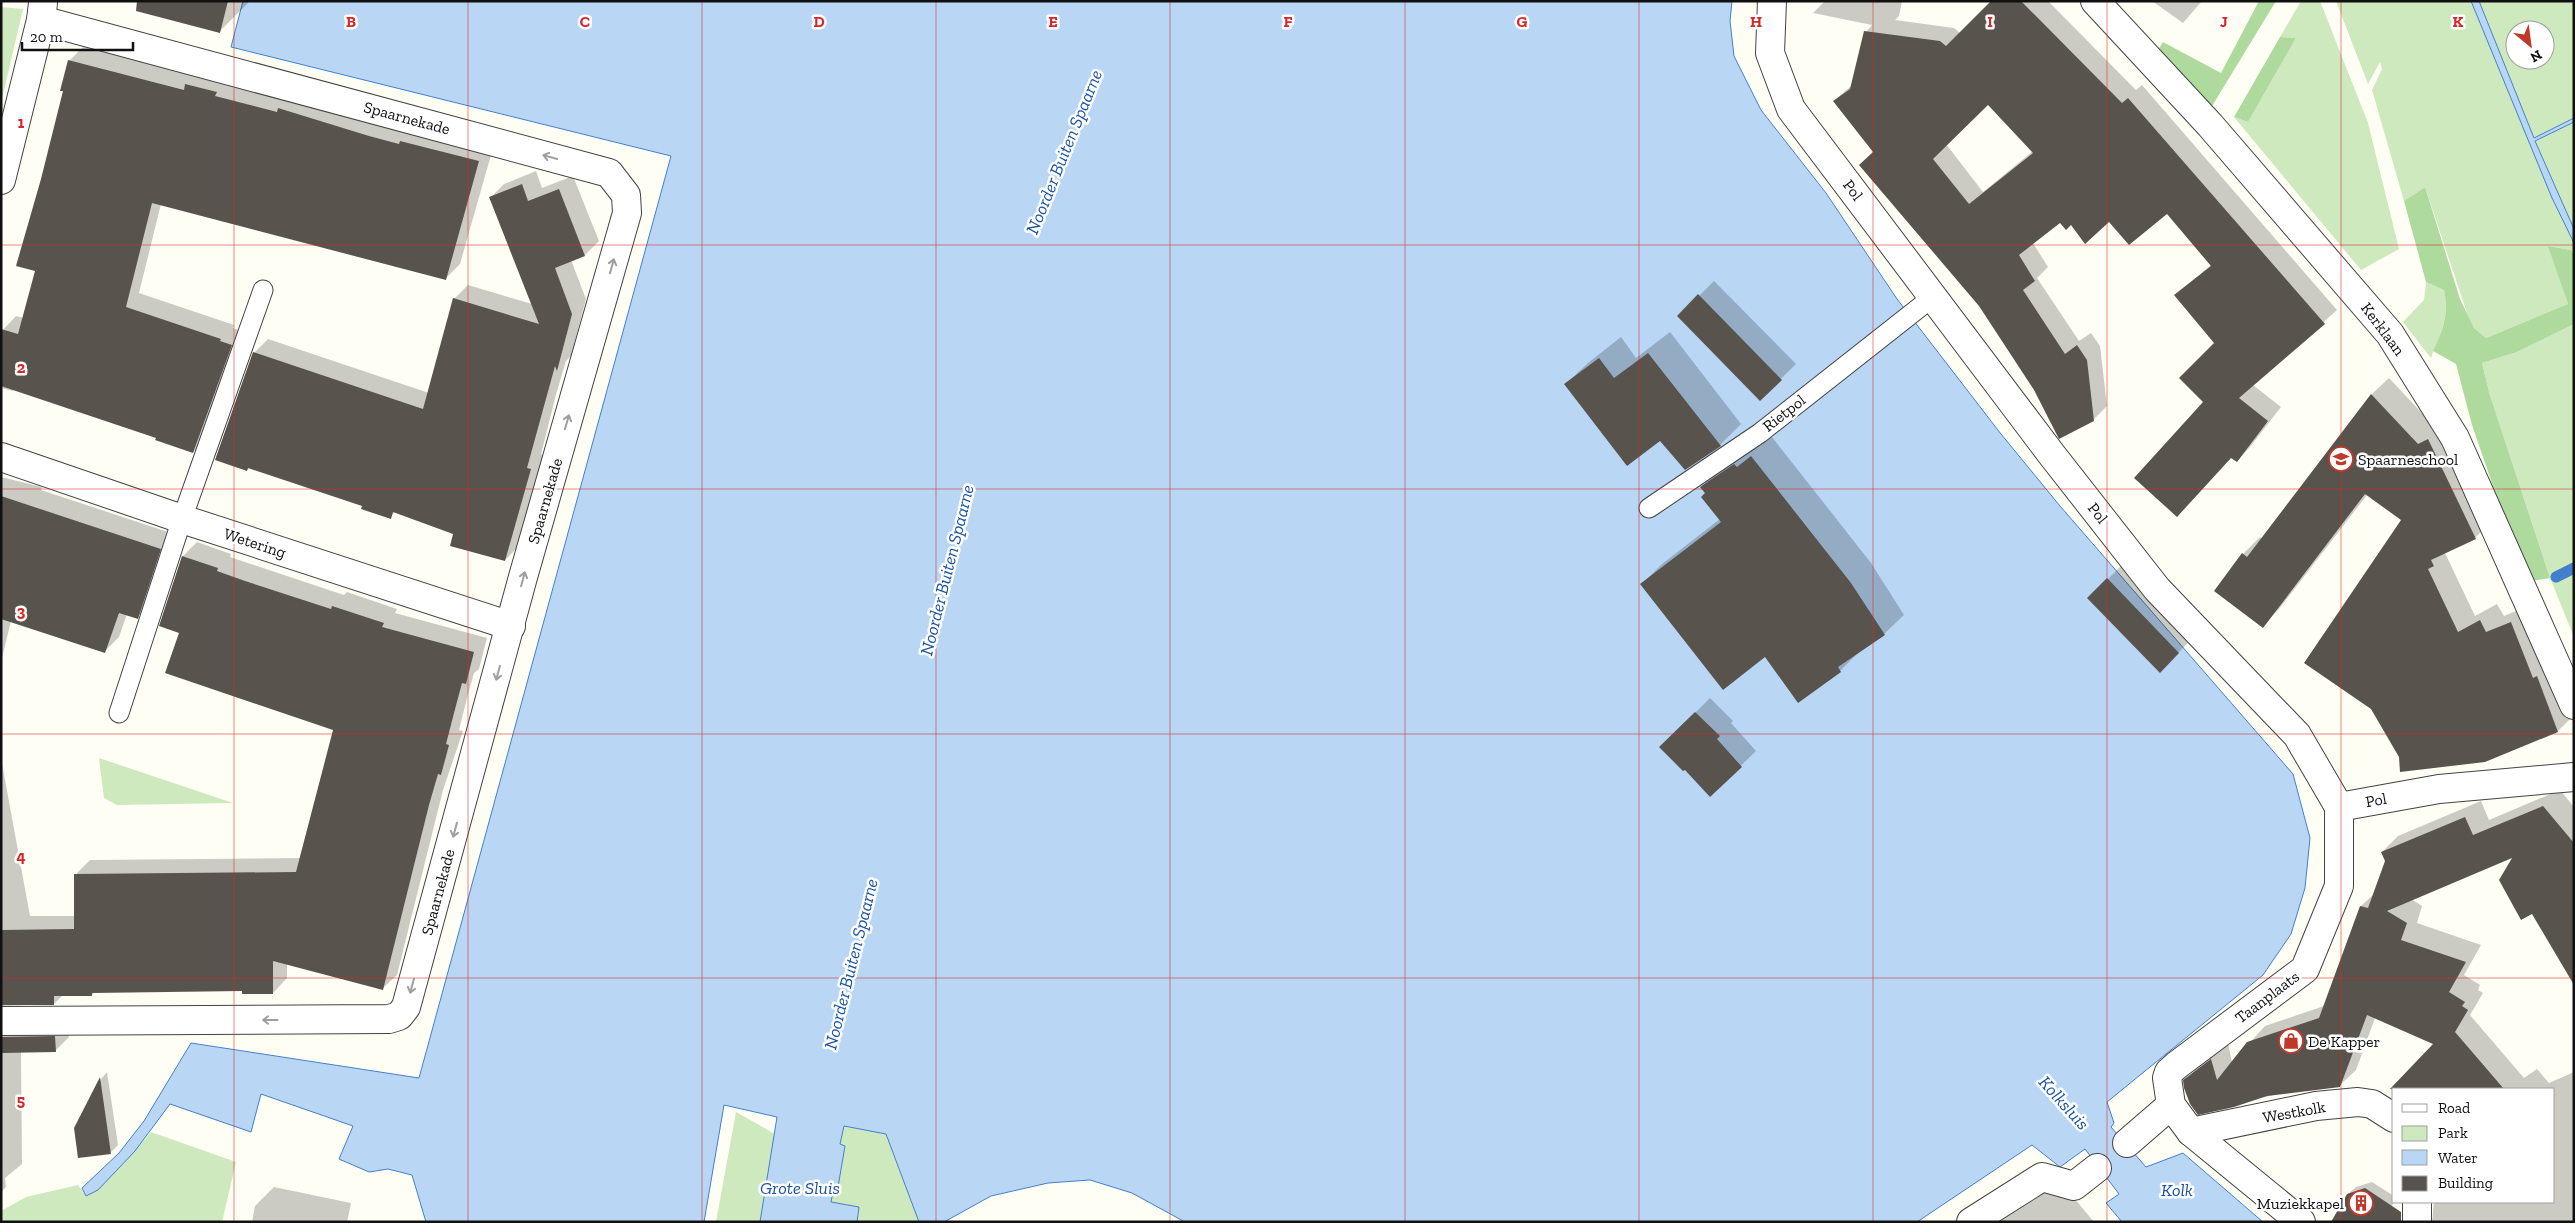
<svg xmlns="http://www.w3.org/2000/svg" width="2575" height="1223" font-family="'Zilla Slab',serif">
<rect width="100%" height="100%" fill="#fffef4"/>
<g fill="#cde9bd" fill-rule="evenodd">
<polygon points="2301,1 2320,1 2368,123 2399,249 2361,270 2234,117 2248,122 2296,38 2280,37"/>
<polygon points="2336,1 2471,1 2552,198 2574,243 2574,256 2571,250 2549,246 2568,304 2486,338 2474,328 2468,316 2425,187 2404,201 2372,90 2382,69 2380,62 2368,84"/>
<path d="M2479,1H2574V118L2534,138ZM2515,30H2545V60H2515Z"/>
<polygon points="1,7 23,9 1,103"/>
<polygon points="2574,122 2574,229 2535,141"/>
<path d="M2426,282L2444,290C2450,317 2440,334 2431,358L2403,322L2424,300Z"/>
<polygon points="2574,324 2574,637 2550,578 2489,392 2482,363 2517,352"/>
<polygon points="99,758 233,803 117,805 104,798"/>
<polygon points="736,1112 775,1134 760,1222 716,1222"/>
<polygon points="844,1126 886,1134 919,1222 857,1222 859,1207 831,1202 834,1186 838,1187 845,1146 840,1145"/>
<polygon points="151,1132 236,1162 222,1222 1,1222 1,1211 26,1197 78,1185 86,1196 135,1151"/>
</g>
<g fill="#afda9d">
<polygon points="2259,1 2276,1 2209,111 2155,55 2163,42 2221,73"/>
<polygon points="2280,37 2296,38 2248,122 2234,117"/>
<path d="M2425,187L2460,299L2474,328L2486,338L2568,304L2548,246L2571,250L2574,256V324L2517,352L2482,363L2489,392L2550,578L2526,582L2472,425L2456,364L2433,351C2443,330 2449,314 2444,290L2426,282L2404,201Z"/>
</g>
<g fill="#b9d6f5" stroke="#4280cb">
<polygon points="243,1 1732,1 1730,21 1734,56 1761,110 1826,193 1897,299 2001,434 2060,506 2293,774 2310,838 2305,888 2291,934 2263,975 2107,1102 2114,1123 2111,1127 2146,1167 2183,1153 2263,1222 2122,1222 2106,1203 2119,1194 2085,1149 2060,1167 2032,1145 1917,1222 1185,1222 1132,1193 1090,1180 1048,1183 991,1196 944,1222 919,1222 886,1134 844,1126 840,1144 845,1146 838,1187 834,1187 831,1202 859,1207 857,1222 760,1222 777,1117 724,1105 704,1222 426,1222 412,1175 388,1169 369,1172 339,1159 353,1126 261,1094 251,1132 170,1104 135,1151 98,1190 86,1196 82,1188 119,1153 144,1121 191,1043 419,1078 671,156 231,47"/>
<polygon points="2471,1 2479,1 2534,138 2574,118 2574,122 2535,141 2574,229 2574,243 2552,198"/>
</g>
<g fill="#0003" fill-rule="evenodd">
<polygon points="159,1 250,1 219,32"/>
<path d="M1825,1H1902L1899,16L1895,20L1954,28L1960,33L1993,1H2048L2136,90L2142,85L2337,310L2253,385L2281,407L2250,447L2237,461L2205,402L2216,343L2176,295L2212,264L2167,212L2071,223L2060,221L2033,243L2048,267L2037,278L2079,341L2091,333L2100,346L2107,406L2093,420L2035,390L1980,305L1874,151L1834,101L1852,85L1866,32L1872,25L1813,13ZM1988,103L2033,151L1983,192L1946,144Z"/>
<polygon points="2152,1 2202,1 2183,23"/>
<polygon points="83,47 493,148 460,264 446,278 161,204 139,293 234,325 233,328 244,332 207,438 193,452 158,437 15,389 13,391 1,388 1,332 16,316 24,318 37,270 43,179 65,90 69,61"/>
<polygon points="536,171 542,188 573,176 599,241 585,255 571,260 586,299 571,356 566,361 557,391 541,454 544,455 519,546 505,560 455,534 395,512 390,517 363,505 250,467 247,470 254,353 268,339 429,393 454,299 468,285 532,304 490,198 504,184"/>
<polygon points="1714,281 1796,364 1760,399 1679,316"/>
<polygon points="1670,332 1741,424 1720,445 1566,384 1588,363 1621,337 1636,358"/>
<polygon points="2389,378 2436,428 2492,521 2475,538 2445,553 2475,616 2497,604 2504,616 2528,606 2574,715 2558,731 2484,761 2403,520 2367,495 2279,609 2262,626 2216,591 2243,554 2260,537 2262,539 2372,394"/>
<polygon points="1772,437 1871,563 1904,615 1884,634 1861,650 1840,671 1766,655 1642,584 1662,564 1720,519 1701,487 1721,468 1755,445 1757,448"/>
<polygon points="1,477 42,487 41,490 174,534 152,603 137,617 127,614 119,637 104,652 11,621 1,662"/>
<polygon points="197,542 231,554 230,557 344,595 347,592 397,609 395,613 487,638 479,669 474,673 467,698 459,730 463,731 443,790 397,975 382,989 287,964 287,978 273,993 243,989 95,991 92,995 63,995 54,1004 1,1006 1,758 30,916 75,916 76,874 90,860 300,858 335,729 181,632 183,556"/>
<polygon points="2122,565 2193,638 2160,671 2089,598"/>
<polygon points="1710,698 1733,721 1731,723 1756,751 1710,796 1685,768 1661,747"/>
<polygon points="2560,790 2574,807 2574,984 2515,855 2411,899 2422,906 2417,923 2481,945 2464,975 2480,985 2478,990 2483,993 2470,1015 2524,1078 2537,1069 2549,1083 2574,1072 2574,1222 2432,1222 2434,1202 2554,1202 2554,1089 2394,1089 2394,1094 2391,1090 2435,1044 2375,1018 2356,1070 2339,1086 2282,1093 2198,1113 2185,1081 2201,1064 2228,1044 2232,1062 2265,1026 2324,1006 2361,906 2375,893 2386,861 2382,852 2398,836 2481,801 2489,820"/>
<polygon points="1,1015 69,1023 69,1037 55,1051 21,1052 22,1164 5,1178 6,1187 1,1192"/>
<polygon points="107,1072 118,1145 111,1152 75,1128 102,1078"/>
<polygon points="2059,1180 2094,1222 1997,1222 2025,1202 2027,1203"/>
<polygon points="2372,1182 2394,1196 2394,1202 2383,1222 2348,1194 2356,1187"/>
<polygon points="274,1187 351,1203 347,1222 252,1222 255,1206"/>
</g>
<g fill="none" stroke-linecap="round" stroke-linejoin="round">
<polyline stroke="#4280cb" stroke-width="11" points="2556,577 2574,568"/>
</g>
<g fill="#59534d" fill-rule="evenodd">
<polygon points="137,1 228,1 220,33 136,11"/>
<path d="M1991,1H2021L2122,103L2128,98L2325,324L2239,398L2268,421L2237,462L2231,458L2177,517L2134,478L2203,402L2179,378L2214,343L2174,295L2211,266L2167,214L2129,245L2109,222L2085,244L2071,225L2066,230L2060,223L2019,255L2035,281L2023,290L2065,354L2077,345L2087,360L2094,421L2059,439L2034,390L1979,306L1859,165L1873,152L1833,101L1850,89L1864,31L1940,41L1946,46ZM1988,105L2033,153L1969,204L1933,159Z"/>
<polygon points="68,60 184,90 185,84 217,92 215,96 277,112 278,108 369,136 399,144 400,141 479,161 446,280 152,203 126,307 221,339 220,341 232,345 193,453 155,440 156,438 1,386 1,329 18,334 35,271 16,266 41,179 63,91 60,91"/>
<polygon points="522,184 528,201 559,189 585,256 555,268 572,314 557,371 555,366 544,406 527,468 531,469 505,561 450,546 453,534 393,512 391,519 361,509 362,506 248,468 247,471 215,460 253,352 423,409 453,298 539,324 489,197"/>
<polygon points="1698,294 1782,380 1760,401 1677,316"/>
<polygon points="1648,353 1721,446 1685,470 1660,441 1627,466 1564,384 1599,358 1614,378"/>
<polygon points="2371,394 2418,444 2428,439 2476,539 2431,560 2434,566 2428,569 2458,632 2480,620 2486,632 2511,622 2533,678 2537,676 2558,732 2485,762 2400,772 2399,757 2371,709 2304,663 2401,520 2365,494 2263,628 2214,591 2242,553 2247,557"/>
<polygon points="1751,456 1851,583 1885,635 1838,667 1841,672 1798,703 1765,657 1723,690 1640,584 1721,522 1701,497 1705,493 1700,487 1734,464 1737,467"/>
<polygon points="1,496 161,549 138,619 119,613 105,653 1,619"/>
<polygon points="182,556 218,568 217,571 245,581 331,609 332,606 384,623 382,627 474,652 466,684 462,683 454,713 446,744 449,745 441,775 438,774 429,805 383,990 273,961 273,994 242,994 242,991 92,993 92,996 54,996 54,1005 1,1005 1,930 74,929 74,874 296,872 333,730 165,673 179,633 159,626"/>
<polygon points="2107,578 2179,653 2160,673 2087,598"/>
<polygon points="1695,712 1720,736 1717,739 1742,767 1710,797 1685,770 1683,771 1659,747"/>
<polygon points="2543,806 2574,843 2574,985 2532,914 2521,920 2499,880 2512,858 2387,911 2407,923 2401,940 2466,962 2449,992 2465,1002 2462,1006 2468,1010 2455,1032 2504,1089 2390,1089 2433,1044 2367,1015 2340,1087 2267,1096 2234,1107 2198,1115 2190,1104 2184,1088 2183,1080 2211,1059 2217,1080 2247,1042 2319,1018 2360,906 2368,908 2385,861 2381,852 2465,817 2473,835"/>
<polygon points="55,1036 56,1052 1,1053 1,1037"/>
<polygon points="100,1077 111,1154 78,1158 74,1128"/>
<polygon points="2365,1188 2401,1212 2401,1222 2331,1222 2347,1194"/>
</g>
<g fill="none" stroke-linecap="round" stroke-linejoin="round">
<defs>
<g id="lane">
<polyline points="1649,508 1760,433 1934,296"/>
<polyline points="119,713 182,519 263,290"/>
</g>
<g id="street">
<polyline points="1772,1 1770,53 1791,109 2052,455 2157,589 2297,735 2339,807"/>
<polyline points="2095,1 2210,125 2390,334 2455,438 2574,705"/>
<polyline points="1,180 41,20 43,3"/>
<polyline points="1,457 182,519 511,626"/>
<polyline points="2339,807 2439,789 2574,777"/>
<polyline points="1,1021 389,1019 399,1016 406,1007 523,577 627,213 626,195 609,173 41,20"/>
<polyline points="2191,1132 2316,1106 2358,1102 2372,1104 2394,1118"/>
<polyline points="2127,1143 2171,1105"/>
<polyline points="2417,1202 2417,1222"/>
<polyline points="1971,1222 2042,1177 2074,1186 2097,1168"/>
<polyline points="2301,1222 2191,1132 2171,1105 2167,1078 2169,1072 2177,1065 2305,969 2339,886 2339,807"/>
</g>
</defs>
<use href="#lane" stroke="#434343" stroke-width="21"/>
<use href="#street" stroke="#434343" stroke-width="30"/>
<use href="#lane" stroke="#fff" stroke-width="19"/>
<use href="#street" stroke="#fff" stroke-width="28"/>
</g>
<defs><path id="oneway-shaft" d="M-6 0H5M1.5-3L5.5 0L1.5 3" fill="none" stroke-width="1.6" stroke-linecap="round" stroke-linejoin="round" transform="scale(1.25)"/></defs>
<g stroke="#9f9f9f">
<use href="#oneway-shaft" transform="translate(550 157) rotate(-165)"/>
<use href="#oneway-shaft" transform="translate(612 266) rotate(-74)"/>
<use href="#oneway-shaft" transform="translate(567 422) rotate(-74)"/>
<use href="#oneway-shaft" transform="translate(523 579) rotate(-75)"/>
<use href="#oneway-shaft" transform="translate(498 673) rotate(105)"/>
<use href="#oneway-shaft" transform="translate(455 830) rotate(105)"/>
<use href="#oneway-shaft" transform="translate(412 986) rotate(105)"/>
<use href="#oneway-shaft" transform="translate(270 1020) rotate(180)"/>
</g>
<path fill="none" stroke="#d62828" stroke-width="1" stroke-opacity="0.55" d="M234,1V1222M468,1V1222M702,1V1222M936,1V1222M1170,1V1222M1405,1V1222M1639,1V1222M1873,1V1222M2107,1V1222M2341,1V1222M1,245H2574M1,489H2574M1,734H2574M1,978H2574"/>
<defs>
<symbol id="school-ring" viewBox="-11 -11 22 22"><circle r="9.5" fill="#fff" stroke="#bf392a" stroke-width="1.5"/><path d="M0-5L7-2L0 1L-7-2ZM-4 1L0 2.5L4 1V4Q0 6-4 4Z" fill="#bf392a"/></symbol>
<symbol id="shop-ring" viewBox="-11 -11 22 22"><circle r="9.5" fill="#fff" stroke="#bf392a" stroke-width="1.5"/><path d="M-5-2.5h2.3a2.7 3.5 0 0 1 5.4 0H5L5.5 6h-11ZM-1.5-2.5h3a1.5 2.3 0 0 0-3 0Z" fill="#bf392a"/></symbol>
<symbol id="building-ring" viewBox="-11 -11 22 22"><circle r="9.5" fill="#fff" stroke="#bf392a" stroke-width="1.5"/><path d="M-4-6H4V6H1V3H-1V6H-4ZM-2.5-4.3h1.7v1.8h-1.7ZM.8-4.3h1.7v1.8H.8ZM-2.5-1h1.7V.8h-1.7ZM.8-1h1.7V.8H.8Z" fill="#bf392a"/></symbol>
</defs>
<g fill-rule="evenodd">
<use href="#school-ring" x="2327" y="445" width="28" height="28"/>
<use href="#shop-ring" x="2277" y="1027" width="28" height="28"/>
<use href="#building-ring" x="2347" y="1189" width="28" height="28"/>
</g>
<g text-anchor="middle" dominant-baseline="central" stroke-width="5" stroke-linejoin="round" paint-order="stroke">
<g font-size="16" fill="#101010" stroke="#fff">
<text transform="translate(407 118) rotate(15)">Spaarnekade</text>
<text transform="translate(1853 190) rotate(53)">Pol</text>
<text transform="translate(2383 329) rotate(53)">Kerklaan</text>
<text transform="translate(1784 413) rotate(-38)">Rietpol</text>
<text transform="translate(545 501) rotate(-74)">Spaarnekade</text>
<text transform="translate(2098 513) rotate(52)">Pol</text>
<text transform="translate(255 543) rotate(18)">Wetering</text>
<text transform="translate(2376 800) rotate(-10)">Pol</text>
<text transform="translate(438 892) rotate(-75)">Spaarnekade</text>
<text transform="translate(2267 997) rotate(-37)">Taanplaats</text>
<text transform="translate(2294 1112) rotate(-10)">Westkolk</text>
</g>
<g font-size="16" fill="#101010" stroke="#fff" text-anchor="start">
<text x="2358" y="459">Spaarneschool</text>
<text x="2308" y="1041">De Kapper</text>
<text x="2344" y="1203" text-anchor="end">Muziekkapel</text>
</g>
<g font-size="18" font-style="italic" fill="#1b52a1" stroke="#fff">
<text transform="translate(1064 152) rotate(-68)">Noorder Buiten Spaarne</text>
<text transform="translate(947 570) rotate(-76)">Noorder Buiten Spaarne</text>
<text transform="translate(851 964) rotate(-76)">Noorder Buiten Spaarne</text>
<text transform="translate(2064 1103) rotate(48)">Kolksluis</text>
<text x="800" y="1188">Grote Sluis</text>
<text x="2177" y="1190">Kolk</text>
</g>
</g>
<g font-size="16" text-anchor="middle" font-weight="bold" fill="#d62828" stroke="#fff" stroke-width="5" stroke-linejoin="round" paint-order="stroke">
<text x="351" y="27">B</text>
<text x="585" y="27">C</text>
<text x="819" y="27">D</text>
<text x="1053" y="27">E</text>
<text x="1288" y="27">F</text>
<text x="1522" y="27">G</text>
<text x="1756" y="27">H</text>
<text x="1990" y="27">I</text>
<text x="2224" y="27">J</text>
<text x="2458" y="27">K</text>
<text x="21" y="128">1</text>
<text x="21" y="373">2</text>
<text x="21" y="617">3</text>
<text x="21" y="862">4</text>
<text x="21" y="1106">5</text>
</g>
<rect width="2575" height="1223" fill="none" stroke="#101010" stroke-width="5"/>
<rect x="2392" y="1088" width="162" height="115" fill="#ffffff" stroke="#9f9f9f"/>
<rect x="2402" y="1104" width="25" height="8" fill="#ffffff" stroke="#9f9f9f"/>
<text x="2438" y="1113" font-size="15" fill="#101010">Road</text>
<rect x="2402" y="1126" width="25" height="15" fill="#cde9bd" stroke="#9f9f9f"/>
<text x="2438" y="1138" font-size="15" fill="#101010">Park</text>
<rect x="2402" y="1150" width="25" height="15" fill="#b9d6f5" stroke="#9f9f9f"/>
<text x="2438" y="1163" font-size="15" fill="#101010">Water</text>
<rect x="2402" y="1176" width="25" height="15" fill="#59534d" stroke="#9f9f9f"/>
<text x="2438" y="1188" font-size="15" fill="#101010">Building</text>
<g transform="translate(2530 45) rotate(151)"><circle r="24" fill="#ffffff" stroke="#9f9f9f"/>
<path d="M0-4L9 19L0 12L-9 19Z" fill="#bf392a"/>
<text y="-8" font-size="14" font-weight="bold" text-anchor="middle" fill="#101010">N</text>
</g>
<path d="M22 42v8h111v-8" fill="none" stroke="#101010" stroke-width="2.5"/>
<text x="30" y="42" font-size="15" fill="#101010" stroke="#ffffff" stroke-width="4" paint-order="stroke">20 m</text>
</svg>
